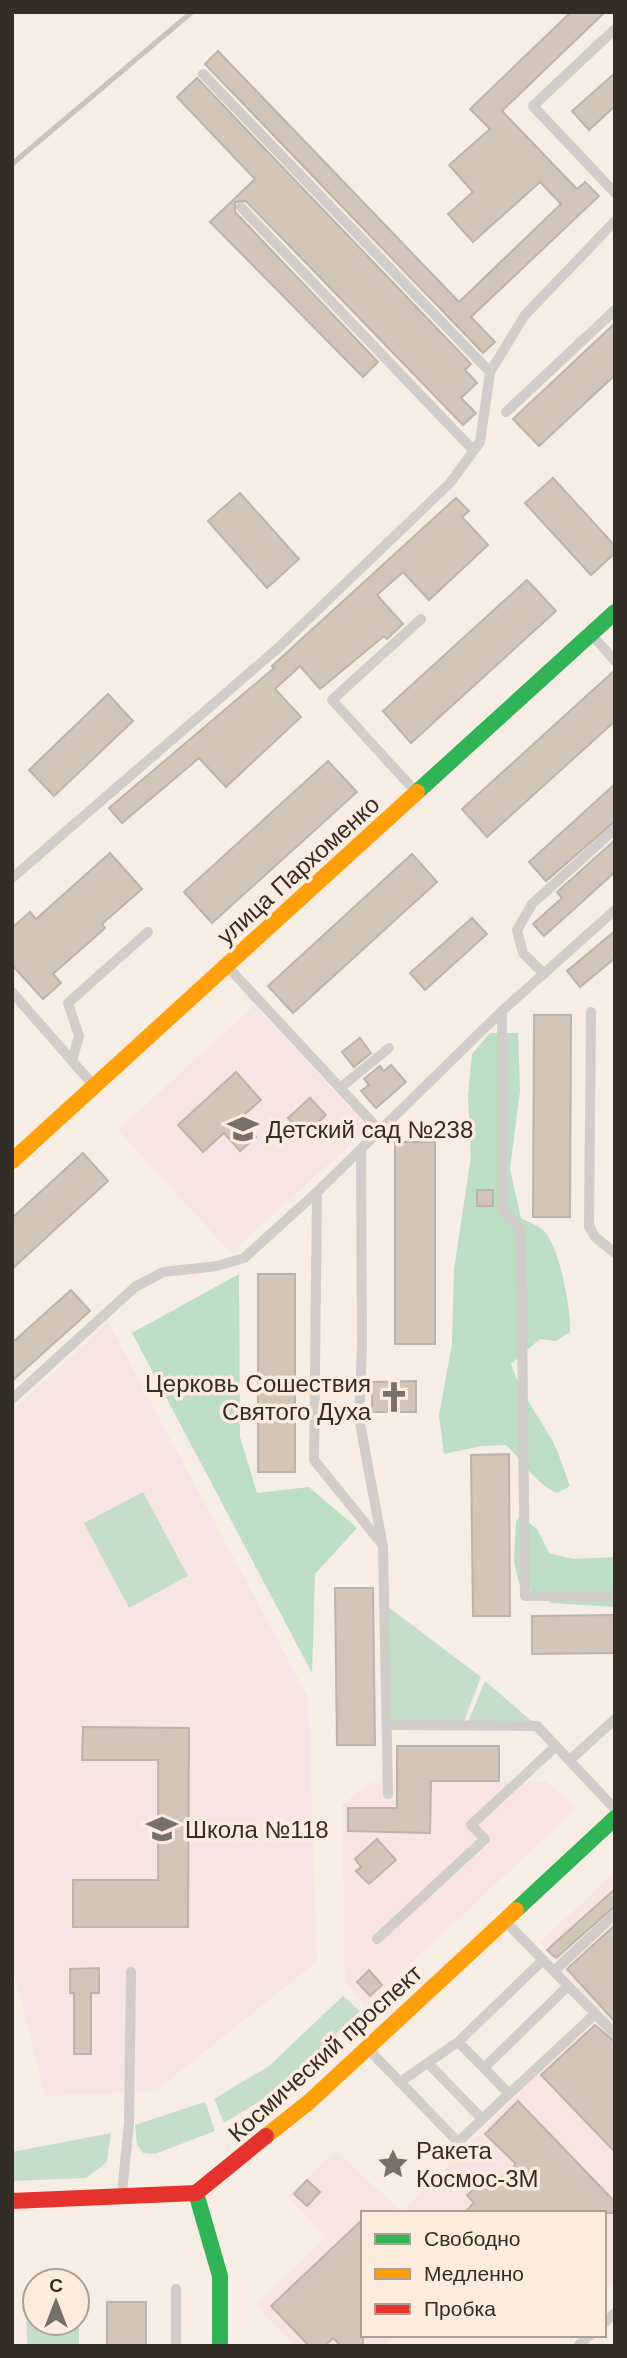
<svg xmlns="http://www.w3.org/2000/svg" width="627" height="2358" font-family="Helvetica,sans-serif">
<rect width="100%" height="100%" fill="#f6ede4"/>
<g fill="#f8e5e2">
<polygon points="546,1781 577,1808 365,2006 345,1980 342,1805 369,1783"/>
<polygon points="615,1872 615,2282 604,2291 604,2213 363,2213 363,2335 396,2335 385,2346 294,2346 256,2305 325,2237 288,2196 336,2151 402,2212 598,2012 540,1942"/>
</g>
<g fill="#f7e5e5">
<polygon points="255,1005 368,1128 231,1253 118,1130"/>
<polygon points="108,1322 308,1697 317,1961 156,2091 45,2096 12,1964 12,1412"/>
</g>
<g fill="#c6dec7">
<polygon points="143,1492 188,1576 129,1608 84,1523"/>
<polygon points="387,1606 481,1677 463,1724 391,1721"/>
<polygon points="485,1681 536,1725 467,1724"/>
<polygon points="343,1996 360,2011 278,2090 224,2123 214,2099 269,2066"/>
<polygon points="205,2102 215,2131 155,2154 143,2153 137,2144 135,2125"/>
<polygon points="111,2133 107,2162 86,2178 12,2181 12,2152"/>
<polygon points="26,2299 35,2299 35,2323 77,2323 79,2300 79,2346 27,2346"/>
</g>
<g fill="#bcdec2">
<path d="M490,1033H518L520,1091L510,1169L521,1218C528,1222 540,1226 545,1232C560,1249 571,1310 570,1332L556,1341L540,1339L511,1364C520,1392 536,1413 551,1438C559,1453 564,1470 570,1486L557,1493C536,1484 523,1461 506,1445L481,1446L444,1454L439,1415L452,1344L454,1270L471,1156L468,1096L472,1054Z"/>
<polygon points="239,1274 240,1437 257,1493 309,1487 357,1528 315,1574 312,1673 132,1333"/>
<polygon points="521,1516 538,1530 549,1553 573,1559 615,1557 615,1607 552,1603 519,1583 514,1561 516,1521"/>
</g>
<g fill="#d3c5b7" stroke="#bbb4ad" stroke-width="2">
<polygon points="571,12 605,12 502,111 577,189 585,182 599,196 471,317 495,342 483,353 205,64 218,51 459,302 561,204 540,182 473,242 448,214 473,192 449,165 490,129 470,109"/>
<polygon points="615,73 615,106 589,130 572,111"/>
<polygon points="197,78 471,364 465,370 477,383 461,398 476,413 463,425 246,201 235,202 235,212 378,362 363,377 210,222 255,179 177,97"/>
<polygon points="615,323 615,375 539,446 513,419"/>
<polygon points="553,478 615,546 615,553 591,575 525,503"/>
<polygon points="240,493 299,559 267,588 208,521"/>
<polygon points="456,498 469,511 462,517 488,545 429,600 403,572 377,595 403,624 387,639 384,636 320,689 300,666 275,689 301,717 226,787 199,758 122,823 109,808 274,668 272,666"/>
<polygon points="527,580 556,611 411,743 383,711"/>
<polygon points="615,670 615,721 487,837 462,809"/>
<polygon points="108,694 133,721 54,796 29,770"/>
<polygon points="328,761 357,792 212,923 184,892"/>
<polygon points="615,784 615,821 546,881 529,862"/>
<polygon points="615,840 615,872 544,936 533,924 562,898 557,892"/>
<polygon points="110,853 142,889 102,924 105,928 53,974 61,983 43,999 12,965 12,928 30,912 36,919"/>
<polygon points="412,854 437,882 293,1013 268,986"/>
<polygon points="472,918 487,934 425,990 410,973"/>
<polygon points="615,931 615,958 580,987 567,971"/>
<polygon points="534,1015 571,1015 570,1217 533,1217"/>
<polygon points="360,1038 371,1053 354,1067 342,1052"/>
<polygon points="391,1065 406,1082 376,1108 361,1091 369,1085 364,1079 380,1066 384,1071"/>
<polygon points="236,1072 261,1100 239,1119 256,1137 240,1151 224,1133 203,1152 178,1125"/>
<polygon points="310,1098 326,1115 304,1135 288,1118"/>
<rect x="395" y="1142" width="40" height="202"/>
<polygon points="83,1153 108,1181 12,1269 12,1218"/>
<rect x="477" y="1190" width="16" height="16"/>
<rect x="258" y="1274" width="37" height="198"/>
<polygon points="71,1290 90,1311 12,1381 12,1343"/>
<polygon points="416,1381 416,1412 372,1412 372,1382"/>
<polygon points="509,1454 510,1616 473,1616 471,1455"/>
<polygon points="335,1588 373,1588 375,1745 337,1745"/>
<polygon points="615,1615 615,1653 532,1654 532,1616"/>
<polygon points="83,1727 189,1728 188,1927 73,1927 73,1880 158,1880 158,1760 82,1760"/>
<polygon points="397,1746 499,1746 499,1781 431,1781 430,1833 348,1831 348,1808 397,1808"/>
<polygon points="377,1839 396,1860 369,1884 356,1871 361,1867 355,1859"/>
<polygon points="615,1889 615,1906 556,1958 547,1950"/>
<polygon points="615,1925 615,2022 567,1969"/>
<polygon points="99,1968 99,1993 91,1993 91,2054 74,2054 74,1993 70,1993 70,1969"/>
<polygon points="369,1970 382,1985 370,1996 357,1982"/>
<polygon points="595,2025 615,2042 615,2152 541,2075"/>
<polygon points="518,2101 615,2202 615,2213 464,2213 474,2203 467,2195 487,2178 494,2185 516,2164 485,2134"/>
<polygon points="307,2180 320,2192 307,2206 294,2194"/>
<polygon points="363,2219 363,2346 341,2346 333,2338 325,2346 309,2346 271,2306"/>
<rect x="107" y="2302" width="39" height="44"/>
</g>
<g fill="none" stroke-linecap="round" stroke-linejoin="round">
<g stroke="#d0cdcb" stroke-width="10">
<polyline points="615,29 533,106 615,193"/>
<polyline points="203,74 490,372"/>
<polyline points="241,207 473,450"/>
<polyline points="506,412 615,310"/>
<polyline points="591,634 615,661"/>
<polyline points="416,792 332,700 421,619"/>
<polyline points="12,878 278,648 450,483 480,442 490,372 525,315 615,221"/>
<polyline points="227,966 380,1131"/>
<polyline points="544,974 523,953 517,930 532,904 615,829"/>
<polyline points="12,992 94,1086"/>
<polyline points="502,1011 502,1210 521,1229 525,1596 615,1596"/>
<polyline points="591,1012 589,1226 595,1237 615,1253"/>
<polyline points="72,1061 79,1036 68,1003 148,932"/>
<polyline points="340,1088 389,1048"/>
<polyline points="361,1149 362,1347 359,1418 383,1547 388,1794"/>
<polyline points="317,1192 314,1460 382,1544"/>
<polyline points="12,1399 135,1287 163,1272 217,1266 244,1258 317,1192 502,1011 615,910"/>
<polyline points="388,1725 537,1726 615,1809"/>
<polyline points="570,1760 615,1719"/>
<polyline points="506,1922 615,2034"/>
<polyline points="377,1939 485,1839 471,1825 556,1746"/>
<polyline points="543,1960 458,2042 484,2068 568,1986"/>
<polyline points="554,1971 615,1914"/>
<polyline points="369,2050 400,2082 458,2042"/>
<polyline points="429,2064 482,2119"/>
<polyline points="400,2082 458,2142 509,2094 484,2068"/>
<polyline points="509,2094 595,2014"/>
<polyline points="122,2193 129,2123 131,1972"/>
<polyline points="176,2289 176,2346"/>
<polyline points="604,2323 615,2313"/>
<polyline points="578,2346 590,2335"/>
</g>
<g stroke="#30b455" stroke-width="16">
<polyline points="417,792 615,612"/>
<polyline points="516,1910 615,1818"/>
<polyline points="196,2193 220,2276 220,2346"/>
</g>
<g stroke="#ff9f0a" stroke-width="16">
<polyline points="12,1161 417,792"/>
<polyline points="266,2136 309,2102 516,1910"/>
</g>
<polyline stroke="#e5322d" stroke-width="16" points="12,2201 196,2193 266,2136"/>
<polyline stroke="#c6c2c0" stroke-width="5" points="12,164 192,12"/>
</g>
<defs>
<symbol id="school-bare" viewBox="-9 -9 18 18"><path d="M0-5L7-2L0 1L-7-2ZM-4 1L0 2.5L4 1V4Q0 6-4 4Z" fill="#777069" stroke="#fdecdd" stroke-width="2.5" paint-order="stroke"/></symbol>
<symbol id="church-bare" viewBox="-9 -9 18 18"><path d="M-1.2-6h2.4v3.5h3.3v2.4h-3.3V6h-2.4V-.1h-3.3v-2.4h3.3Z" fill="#777069" stroke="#fdecdd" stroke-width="2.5" paint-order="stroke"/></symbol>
<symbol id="sight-bare" viewBox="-9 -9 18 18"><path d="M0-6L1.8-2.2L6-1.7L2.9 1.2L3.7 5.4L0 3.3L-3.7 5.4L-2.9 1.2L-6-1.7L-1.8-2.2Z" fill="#777069" stroke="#fdecdd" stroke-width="2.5" paint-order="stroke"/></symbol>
</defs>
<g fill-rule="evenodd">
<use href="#school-bare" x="221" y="1107" width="44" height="44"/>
<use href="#church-bare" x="372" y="1375" width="44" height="44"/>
<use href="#school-bare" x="140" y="1807" width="44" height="44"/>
<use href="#sight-bare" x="371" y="2142" width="44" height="44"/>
</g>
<g text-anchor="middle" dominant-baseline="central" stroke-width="7" stroke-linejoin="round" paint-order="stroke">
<g font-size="24" fill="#332d27" stroke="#fdecdd">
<text transform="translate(298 870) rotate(-42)">улица Пархоменко</text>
<text transform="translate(325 2053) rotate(-42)">Космический проспект</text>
</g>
<g font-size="24" fill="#332d27" stroke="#fdecdd" text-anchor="start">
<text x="266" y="1129">Детский сад №238</text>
<text x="371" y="1383" text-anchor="end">Церковь Сошествия<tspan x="371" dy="28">Святого Духа</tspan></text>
<text x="185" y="1829">Школа №118</text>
<text x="416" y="2150">Ракета<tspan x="416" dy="28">Космос-3М</tspan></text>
</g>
</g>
<rect width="627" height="2358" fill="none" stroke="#332d27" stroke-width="28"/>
<rect x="361" y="2211" width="245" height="126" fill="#fdecdd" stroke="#aca094" stroke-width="2"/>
<rect x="375" y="2234" width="35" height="10" fill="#30b455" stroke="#aca094" stroke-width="2"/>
<text x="424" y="2246" font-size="21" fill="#332d27">Свободно</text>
<rect x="375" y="2269" width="35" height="10" fill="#ff9f0a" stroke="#aca094" stroke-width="2"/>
<text x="424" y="2281" font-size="21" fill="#332d27">Медленно</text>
<rect x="375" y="2304" width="35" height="10" fill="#e5322d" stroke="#aca094" stroke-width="2"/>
<text x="424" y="2316" font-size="21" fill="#332d27">Пробка</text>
<g transform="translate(56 2302)"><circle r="33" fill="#fdecdd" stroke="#aca094" stroke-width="2"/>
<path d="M0-5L12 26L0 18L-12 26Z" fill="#777069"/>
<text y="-10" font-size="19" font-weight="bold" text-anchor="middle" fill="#332d27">С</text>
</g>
</svg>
